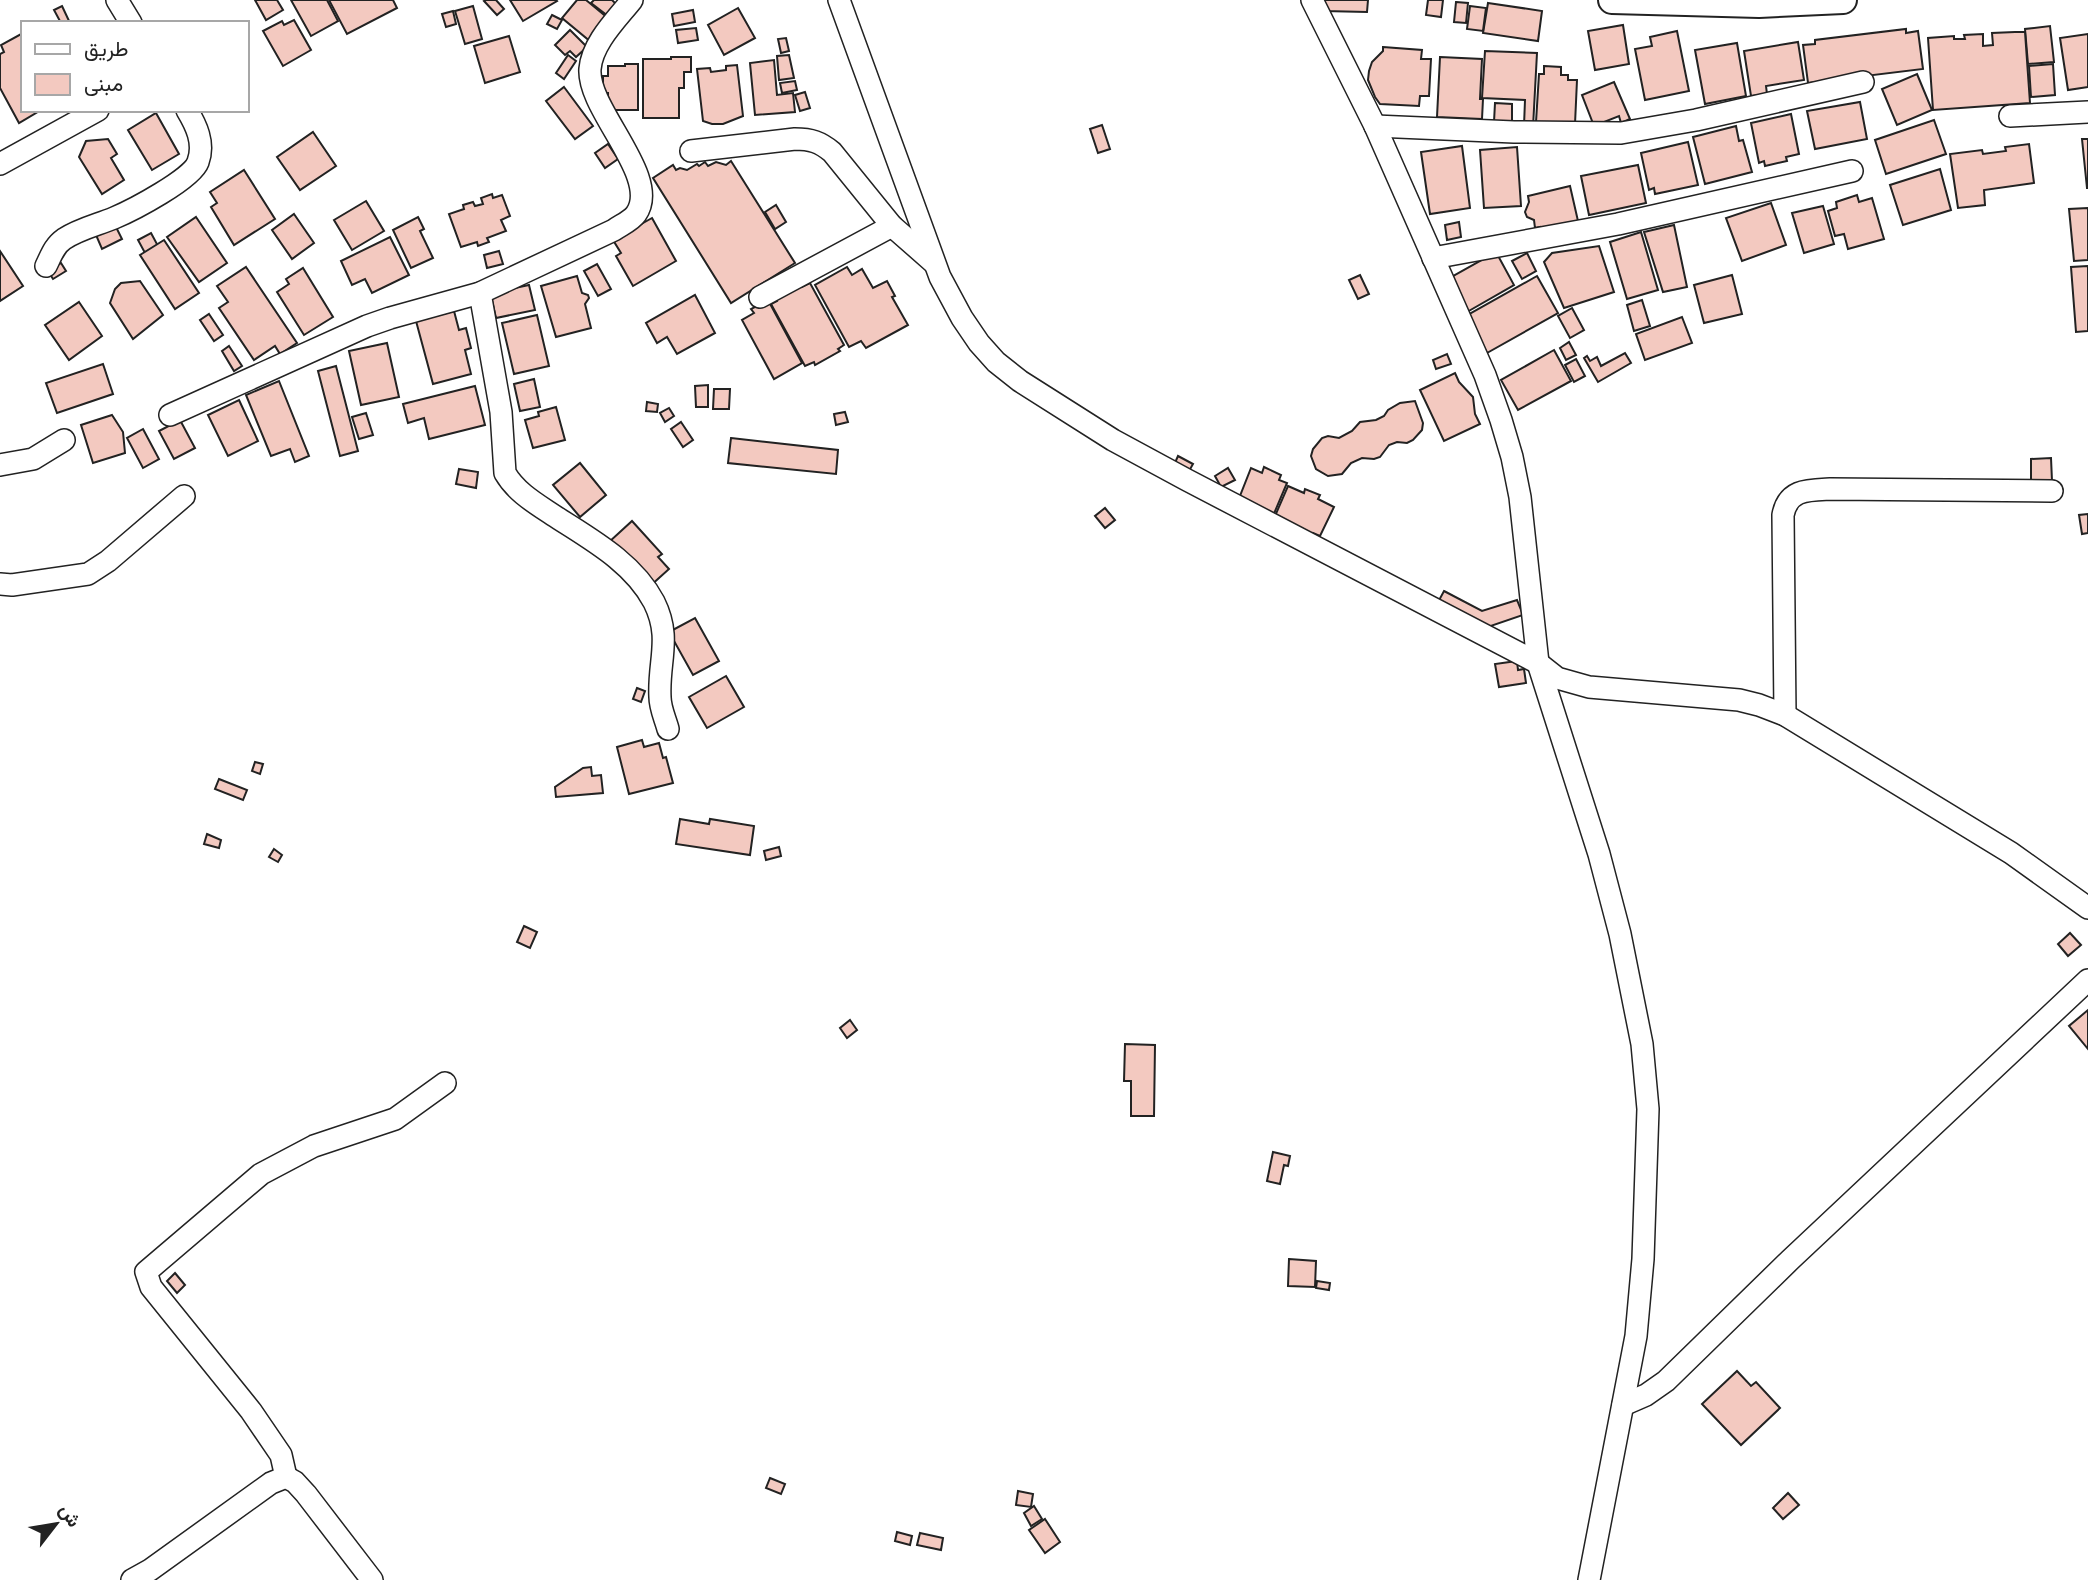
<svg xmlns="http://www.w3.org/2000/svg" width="2088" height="1580" font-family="Poppins,Vazirmatn,sans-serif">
<rect width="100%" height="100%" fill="#fff"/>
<g fill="#f3c9c0" stroke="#222" stroke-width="2">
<polygon points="255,0 277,0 283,10 266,20"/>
<polygon points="291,0 327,0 338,21 311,36"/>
<polygon points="329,0 393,0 397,8 347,34"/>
<polygon points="486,0 496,0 504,9 497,15 484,1"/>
<polygon points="510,0 556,0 557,1 523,21"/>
<polygon points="577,0 586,0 609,19 591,42 562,18"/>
<polygon points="594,0 612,0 617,5 608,16 591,3"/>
<polygon points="1324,0 1368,0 1367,12 1324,11"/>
<polygon points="1428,0 1443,0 1441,17 1426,15"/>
<polygon points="1456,2 1468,3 1466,23 1454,22"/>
<polygon points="1488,3 1542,11 1538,41 1483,33"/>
<polygon points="62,6 70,23 61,23 54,10"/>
<polygon points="473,6 482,39 465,44 455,11"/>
<polygon points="1470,6 1486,8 1483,31 1467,29"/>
<polygon points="738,8 755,38 724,55 708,25"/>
<polygon points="693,10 695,22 674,26 672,14"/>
<polygon points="453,11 456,24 446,27 442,14"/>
<polygon points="552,15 562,20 557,29 547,24"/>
<polygon points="294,20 311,50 283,66 263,31 282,21 284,25"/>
<polygon points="1623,25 1629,64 1595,70 1588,31"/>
<polygon points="2050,26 2054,62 2028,64 2025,29"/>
<polygon points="696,28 698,40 678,43 676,30"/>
<polygon points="1906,29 1906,33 1918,31 1923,69 1808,83 1803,45 1815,44 1815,40"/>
<polygon points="570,30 587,47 576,57 570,51 565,55 555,45"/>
<polygon points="1677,31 1689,91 1645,100 1635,49 1652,46 1650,37"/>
<polygon points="2015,32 2025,32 2030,103 1933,110 1928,38 1954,36 1954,39 1965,39 1964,35 1983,34 1983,46 1993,45 1992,33"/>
<polygon points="23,33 23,110 41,110 19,123 0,88 0,54 4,52 1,45"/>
<polygon points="2088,34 2088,87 2068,90 2060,38"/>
<polygon points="509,36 520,72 485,83 474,46"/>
<polygon points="786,38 789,51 781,53 778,39"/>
<polygon points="1798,42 1804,80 1766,86 1767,94 1751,96 1744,51"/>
<polygon points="1737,43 1746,96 1705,104 1695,50"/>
<polygon points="1383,47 1422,50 1421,59 1431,59 1429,96 1420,96 1419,106 1380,104 1375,97 1368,80 1369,71 1372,62 1383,51"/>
<polygon points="1485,51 1537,53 1533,127 1524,126 1525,100 1482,98"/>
<polygon points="568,55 576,61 564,79 556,73"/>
<polygon points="789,55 794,78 779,80 777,56"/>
<polygon points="671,57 691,57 691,72 684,72 684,88 679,88 679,118 643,118 643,59 671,59"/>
<polygon points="1440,57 1482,59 1480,99 1483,99 1482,119 1437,117"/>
<polygon points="774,60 777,95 793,93 795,112 755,115 750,63"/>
<polygon points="625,64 638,64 638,110 608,110 608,93 603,93 603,76 608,76 608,66 625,66"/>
<polygon points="2053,64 2055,95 2031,97 2029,66"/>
<polygon points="737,65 743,116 723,124 712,124 703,121 697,69 710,68 711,72 726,70 726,66"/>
<polygon points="1544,66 1561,67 1561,75 1568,75 1568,80 1577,80 1575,124 1536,122 1539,74 1544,74"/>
<polygon points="1917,74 1932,110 1897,125 1882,89"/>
<polygon points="795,81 797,90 782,93 780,83"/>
<polygon points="1614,82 1630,119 1621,123 1619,116 1594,126 1582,95"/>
<polygon points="564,87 593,126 575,139 546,101"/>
<polygon points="805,92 810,108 800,111 795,95"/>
<polygon points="1860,102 1867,139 1815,149 1807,111"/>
<polygon points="1495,103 1512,104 1512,123 1494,122"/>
<polygon points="156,113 179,154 152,170 128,130"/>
<polygon points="1791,114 1799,154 1786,157 1787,161 1765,166 1764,161 1759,163 1751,123"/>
<polygon points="1934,120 1946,154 1886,174 1875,140"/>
<polygon points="1102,125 1110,149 1098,153 1090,129"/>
<polygon points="1736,126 1739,141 1743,140 1752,172 1705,184 1693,137"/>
<polygon points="313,132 336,166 300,190 277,157"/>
<polygon points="108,139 117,154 111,158 124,180 102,194 79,157 86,141"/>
<polygon points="2082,139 2088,139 2088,188 2087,188"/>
<polygon points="1688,142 1698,185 1655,194 1654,188 1649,190 1641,153"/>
<polygon points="608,144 618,159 605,168 595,153"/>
<polygon points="2029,144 2034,183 1984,190 1985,205 1958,208 1950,154 1982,150 1983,154 2006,151 2005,147"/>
<polygon points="1462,146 1470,208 1430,214 1421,152"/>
<polygon points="1517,147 1521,206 1484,208 1480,150"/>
<polygon points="731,161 795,263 731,303 653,178 673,165 676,170 680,168 687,170 697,164 699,166 705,162 708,166 716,162 726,165"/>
<polygon points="1638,165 1646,203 1589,215 1581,176"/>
<polygon points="1940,169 1951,210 1903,225 1890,185"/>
<polygon points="244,170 275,219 234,245 211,207 217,203 210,192"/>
<polygon points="1570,186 1578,221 1541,230 1540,227 1535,228 1534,220 1527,217 1525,212 1529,202 1528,196"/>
<polygon points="492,194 493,198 502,195 510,216 501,220 506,231 487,238 489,242 478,246 477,242 461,247 449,214 464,209 463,205 473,202 475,206 483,204 481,198"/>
<polygon points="1857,195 1859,202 1872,198 1884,239 1848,249 1844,234 1835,236 1828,211 1837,208 1836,202"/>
<polygon points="366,201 384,231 352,250 334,220"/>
<polygon points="1771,203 1786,245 1742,261 1726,218"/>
<polygon points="776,205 786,222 775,229 765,212"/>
<polygon points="1823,206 1834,244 1804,253 1792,213"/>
<polygon points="2088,208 2088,260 2074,261 2069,209"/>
<polygon points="294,214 314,243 292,259 272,230"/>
<polygon points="196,217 227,263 199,282 167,237"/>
<polygon points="418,217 424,229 420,231 433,258 411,268 393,230"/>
<polygon points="652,218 676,261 633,286 616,256 621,253 613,240"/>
<polygon points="1459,222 1461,237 1447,240 1445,225"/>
<polygon points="115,225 122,239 102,249 96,235"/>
<polygon points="1674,225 1687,287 1663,292 1644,232"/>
<polygon points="1641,232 1658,290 1627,299 1610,242"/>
<polygon points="151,233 158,246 145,253 138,240"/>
<polygon points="390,237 409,275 372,293 365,279 352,285 341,261"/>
<polygon points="164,240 199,293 175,309 140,255"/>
<polygon points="1599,246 1614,292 1564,308 1544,262 1552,253"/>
<polygon points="0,251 23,286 0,301"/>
<polygon points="499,251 503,264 487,268 484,255"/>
<polygon points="1496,252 1514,285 1467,312 1448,279"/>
<polygon points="1527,253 1536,271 1522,279 1512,261"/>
<polygon points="61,263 66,271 53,279 48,271"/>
<polygon points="597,264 611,289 598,296 584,271"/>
<polygon points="2088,266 2088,331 2076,332 2071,267"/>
<polygon points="246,267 297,343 280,354 275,346 254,360 219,308 228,302 217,286"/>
<polygon points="847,267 852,275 862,269 873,288 887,281 895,296 892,297 908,325 866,348 861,341 849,347 815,285"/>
<polygon points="303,268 333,317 304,335 277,292 289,284 286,279"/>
<polygon points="1360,275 1369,294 1358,299 1349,280"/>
<polygon points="1732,275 1742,314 1704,323 1694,285"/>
<polygon points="577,276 582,293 588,295 589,298 585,304 591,328 556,337 541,286"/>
<polygon points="1537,276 1558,313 1487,353 1466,316"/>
<polygon points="140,281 163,315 133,339 110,303 115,289 121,283"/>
<polygon points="800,283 802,287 810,283 844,345 838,349 840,351 815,365 814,362 805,366 771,304 777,301 775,296"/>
<polygon points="529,285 535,310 496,318 491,296 501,291"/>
<polygon points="695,295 715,333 677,354 667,337 657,343 646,323"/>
<polygon points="768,300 802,363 774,379 742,320 754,313 751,309"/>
<polygon points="1642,300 1650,326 1634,331 1627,305"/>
<polygon points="79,302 102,336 69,360 45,325"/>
<polygon points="1572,308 1584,330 1570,338 1558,316"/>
<polygon points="454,311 459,330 466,328 471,348 465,350 471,374 433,384 416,321"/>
<polygon points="209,314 223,335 214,341 200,320"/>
<polygon points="537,315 549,366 514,374 502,323"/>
<polygon points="1682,317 1692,343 1645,360 1636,334"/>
<polygon points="1569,342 1576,355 1566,360 1560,348"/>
<polygon points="387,343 399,397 361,405 349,351"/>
<polygon points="229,346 242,366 234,371 222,351"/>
<polygon points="1554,350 1571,381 1518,410 1501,380"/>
<polygon points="1625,353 1631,363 1598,382 1584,358 1587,356 1590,361 1597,357 1601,366"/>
<polygon points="1447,354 1451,364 1436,369 1433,360"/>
<polygon points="1576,359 1585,376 1574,382 1565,365"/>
<polygon points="103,364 113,394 57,413 46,383"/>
<polygon points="336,366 358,451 340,456 318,371"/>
<polygon points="1455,373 1459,382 1473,397 1475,414 1480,424 1444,441 1420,390"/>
<polygon points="534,379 540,407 520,411 514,384"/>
<polygon points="279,381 309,456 295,462 290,449 271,456 246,395"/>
<polygon points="708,385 708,407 696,407 695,386"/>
<polygon points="475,386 485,425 429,439 424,418 408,423 403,404"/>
<polygon points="714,389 730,389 729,409 713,409"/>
<polygon points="239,400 258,441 228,456 208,415"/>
<polygon points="1415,401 1423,423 1422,430 1413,440 1407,443 1397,442 1389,445 1380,457 1374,459 1362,458 1351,463 1342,474 1328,476 1316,469 1311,456 1313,449 1322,438 1328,436 1339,438 1352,431 1360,422 1376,420 1384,416 1388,410 1400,403"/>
<polygon points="647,402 658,404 657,412 646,411"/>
<polygon points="556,407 565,440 533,448 525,420 539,416 538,412"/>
<polygon points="669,408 674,416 665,422 660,413"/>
<polygon points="845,412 848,422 836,425 834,414"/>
<polygon points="366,413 373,435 359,439 352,417"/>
<polygon points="112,415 123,432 125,453 93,463 81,425"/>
<polygon points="180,420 195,448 174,459 159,431"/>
<polygon points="681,422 693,440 683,447 671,429"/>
<polygon points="143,429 159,459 143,468 127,438"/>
<polygon points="731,438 838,450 836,474 728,463"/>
<polygon points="1178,456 1193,464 1188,473 1174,465"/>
<polygon points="2051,458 2052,481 2031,481 2031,459"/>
<polygon points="580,463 606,495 580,517 553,485"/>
<polygon points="1264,467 1281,475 1279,480 1287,483 1273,516 1238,501 1251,468 1262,473"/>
<polygon points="1228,468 1235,480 1221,487 1215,476"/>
<polygon points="459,469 478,472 476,488 456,484"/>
<polygon points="1288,486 1304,493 1305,489 1320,495 1318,499 1334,507 1320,536 1313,533 1311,536 1275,516"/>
<polygon points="1105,508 1115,520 1105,528 1095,516"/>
<polygon points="2088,514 2088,533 2082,534 2079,515"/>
<polygon points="632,521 662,554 658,557 669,569 649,587 609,542"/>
<polygon points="1444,591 1482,611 1517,600 1523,615 1482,629 1437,604"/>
<polygon points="695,618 719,661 693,675 669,632"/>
<polygon points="1517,661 1518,670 1524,669 1526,683 1499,687 1495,664"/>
<polygon points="726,676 744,707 707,728 689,697"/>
<polygon points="637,688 645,691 641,702 633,699"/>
<polygon points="642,740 644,747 659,743 663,758 666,757 673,783 629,794 617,747"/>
<polygon points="255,762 263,764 260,774 252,771"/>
<polygon points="591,767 592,776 601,775 603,793 556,797 555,787 583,768"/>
<polygon points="219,779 247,790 243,800 215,789"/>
<polygon points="680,819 709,824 710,819 754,826 750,855 676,844"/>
<polygon points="207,834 221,840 219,848 204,844"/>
<polygon points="779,847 781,856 766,860 764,851"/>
<polygon points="274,849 282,855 278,862 269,857"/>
<polygon points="524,926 537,932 530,948 517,942"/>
<polygon points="2070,933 2081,945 2068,956 2058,944"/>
<polygon points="2088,1010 2088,1049 2069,1026"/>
<polygon points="850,1020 857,1030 847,1038 840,1028"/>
<polygon points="1125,1044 1155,1045 1154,1116 1131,1116 1131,1081 1124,1081"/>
<polygon points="1273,1152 1290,1156 1288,1166 1284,1165 1280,1184 1267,1181"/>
<polygon points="1289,1259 1316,1261 1315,1287 1288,1286"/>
<polygon points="175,1273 185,1285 177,1293 167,1281"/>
<polygon points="1317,1281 1330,1283 1329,1290 1316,1288"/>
<polygon points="1737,1371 1751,1386 1756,1382 1780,1408 1741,1445 1702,1404"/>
<polygon points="770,1478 785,1484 781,1494 766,1488"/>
<polygon points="1018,1491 1033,1494 1031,1507 1016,1505"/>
<polygon points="1788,1493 1799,1505 1783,1519 1773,1508"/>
<polygon points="1034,1506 1042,1519 1031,1526 1024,1513"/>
<polygon points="1045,1519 1060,1542 1045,1553 1029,1530"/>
<polygon points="897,1532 912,1536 910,1545 895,1541"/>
<polygon points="920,1533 943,1538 941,1550 917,1545"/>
</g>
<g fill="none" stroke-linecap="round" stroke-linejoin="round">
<defs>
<g id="minor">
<polyline points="117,0 131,23"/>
<polyline points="839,0 940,277 962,318 979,343 996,362 1020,381 1113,440 1187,480 1538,663 1557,678 1589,687 1739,700 1759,705 1785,715 2011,853 2088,908"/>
<polyline points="1312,0 1375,126 1485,375 1501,420 1512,457 1520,497 1538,663 1599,854 1620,934 1642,1044 1648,1109 1643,1259 1636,1336 1589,1580"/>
<polyline points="2010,116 2088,112"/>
<polyline points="1375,126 1514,132 1621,133 1696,120 1863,82"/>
<path d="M691,151L795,139C811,139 820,142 832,152L892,226L933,262"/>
<polyline points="0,164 98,110"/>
<polyline points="1433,258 1618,224 1852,171"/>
<path d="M46,266C51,256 54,246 64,239C79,229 97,225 114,218C133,210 192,179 198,162C205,143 196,125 187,110"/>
<path d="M480,293L501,412L505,473C516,492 535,503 553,515C590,539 633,562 654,602C672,638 658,661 660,697C660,708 665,718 668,729"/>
<polyline points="760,297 892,226"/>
<path d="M170,415L367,326L390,318L480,293L614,230C621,225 631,221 636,214C662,177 587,110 590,69C592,43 617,19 632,0"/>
<polyline points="0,465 33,459 64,440"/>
<polyline points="0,584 12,585 88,574 108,561 184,496"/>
<path d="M1785,715L1783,515C1788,489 1808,490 1830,489L2052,491"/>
<polyline points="1623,1405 1646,1395 1666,1381 1790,1260 2088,980"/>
<polyline points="286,1477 281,1455 251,1411 151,1287 146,1272 261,1174 314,1146 395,1119 445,1083"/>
<polyline points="132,1580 150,1570 271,1483 286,1477 295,1482 306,1494 372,1580"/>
</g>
<polyline id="major" points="1612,0 1759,4 1843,0"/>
</defs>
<use href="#minor" stroke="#222" stroke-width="24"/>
<use href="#major" stroke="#222" stroke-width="30"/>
<use href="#minor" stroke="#fff" stroke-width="21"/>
<use href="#major" stroke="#fff" stroke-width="26"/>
</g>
<rect x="21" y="21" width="228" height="91" fill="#ffffff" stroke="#a7a7a7" stroke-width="2"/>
<rect x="35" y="44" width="35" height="10" fill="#ffffff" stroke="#a7a7a7" stroke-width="2"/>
<text x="84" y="56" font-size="21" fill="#222222">طريق</text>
<rect x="35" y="74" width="35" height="21" fill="#f3c9c0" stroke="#a7a7a7" stroke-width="2"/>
<text x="84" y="91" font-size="21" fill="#222222">مبنى</text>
<g transform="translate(56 1524) rotate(59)" stroke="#ffffff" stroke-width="5" paint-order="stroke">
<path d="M0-5L12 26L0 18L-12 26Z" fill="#222222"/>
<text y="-10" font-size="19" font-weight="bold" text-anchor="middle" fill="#222222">ش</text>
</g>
</svg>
